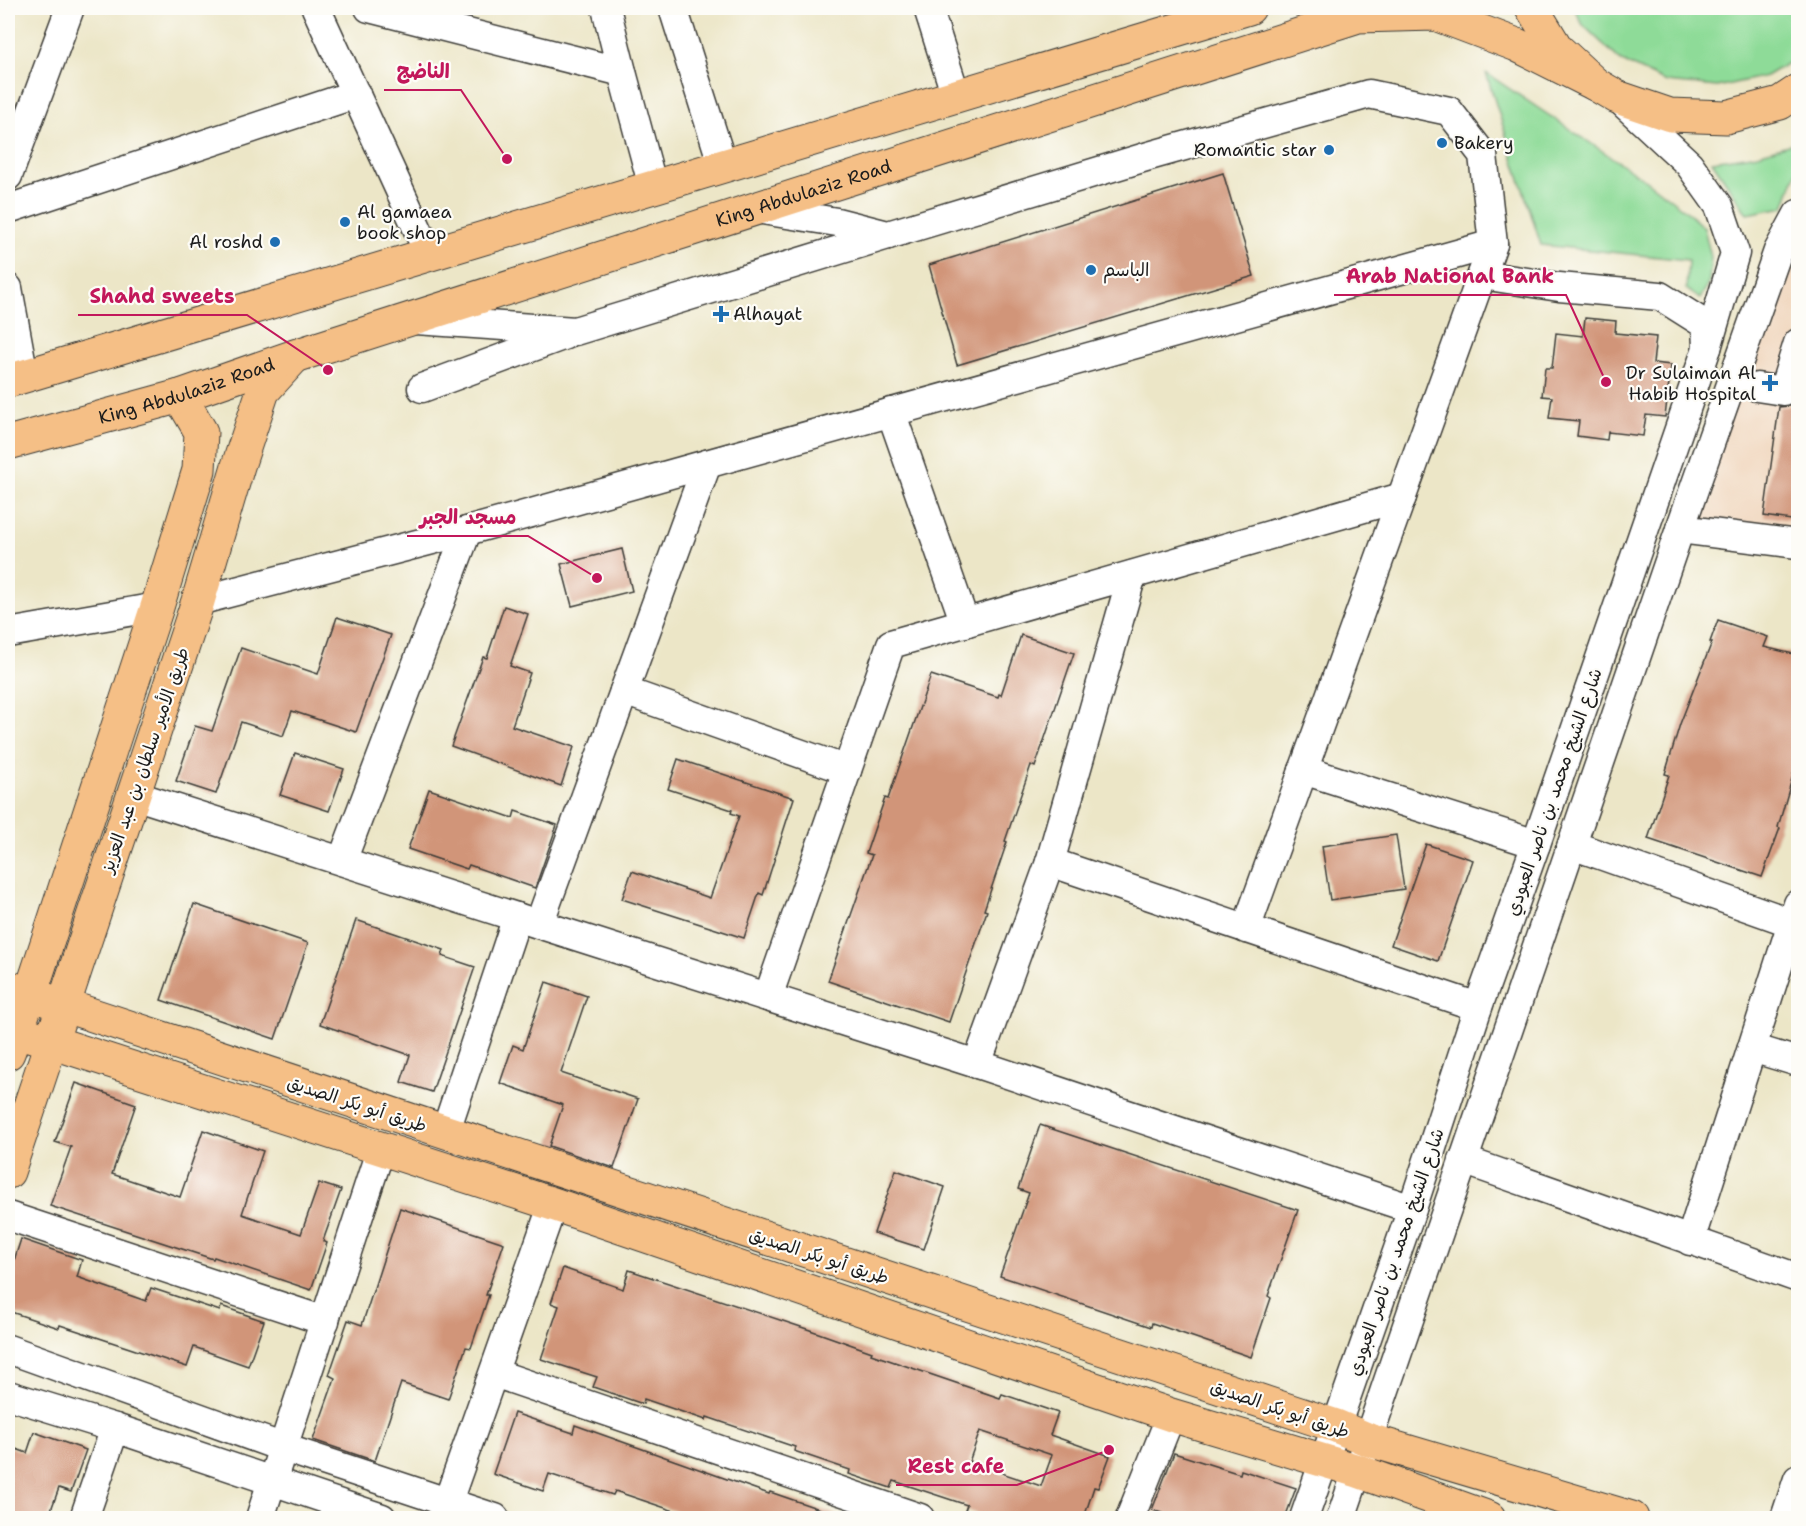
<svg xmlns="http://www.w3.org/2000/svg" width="1806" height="1526" font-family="'Shantell Sans','Playpen Sans Arabic',sans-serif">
<rect width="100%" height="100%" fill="#fdfcf7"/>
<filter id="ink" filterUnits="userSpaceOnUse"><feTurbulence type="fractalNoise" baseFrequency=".0167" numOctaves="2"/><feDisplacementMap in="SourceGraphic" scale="12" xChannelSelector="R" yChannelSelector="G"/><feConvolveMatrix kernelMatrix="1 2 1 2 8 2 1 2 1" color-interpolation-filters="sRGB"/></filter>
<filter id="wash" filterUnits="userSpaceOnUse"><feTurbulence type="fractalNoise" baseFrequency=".008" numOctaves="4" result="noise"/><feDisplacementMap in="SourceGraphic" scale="24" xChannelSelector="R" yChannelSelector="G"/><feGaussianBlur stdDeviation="1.35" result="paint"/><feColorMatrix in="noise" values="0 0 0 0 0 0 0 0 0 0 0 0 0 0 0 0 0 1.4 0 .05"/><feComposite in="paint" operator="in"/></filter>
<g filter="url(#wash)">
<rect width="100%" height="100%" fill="#ece6c7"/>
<polygon fill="#f0d5bc" points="1798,233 1798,556 1691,524"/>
<g fill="#8edb98" stroke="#557c5a" stroke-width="1.5">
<polygon points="1574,8 1798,8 1798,57 1766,76 1717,87 1666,82 1620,60 1583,25"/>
<polygon points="1486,73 1647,181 1686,211 1704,228 1711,257 1709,282 1700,299 1686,289 1688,260 1541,245"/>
<polygon points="1798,142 1798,168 1784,207 1747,214 1712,161 1758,154"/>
</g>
<g id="blocks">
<g fill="#d19579" fill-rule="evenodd">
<polygon points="1223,173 1254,276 957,365 929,265"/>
<polygon points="1585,318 1616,321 1615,333 1656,337 1653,363 1671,365 1665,417 1646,415 1643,436 1608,432 1607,440 1577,436 1579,421 1549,418 1552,397 1542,396 1545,368 1552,368 1556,333 1583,336"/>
<polygon points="1797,399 1798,399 1798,521 1764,516 1779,407 1789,406"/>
<polygon points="622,549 632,591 572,606 561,564"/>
<polygon points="504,606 528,614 510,666 530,673 512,726 574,747 561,786 451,746 483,657 487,658"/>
<polygon points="337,617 391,635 356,732 292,711 283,736 241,722 216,794 176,781 195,726 212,731 241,648 318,674"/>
<polygon points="1718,620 1768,637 1764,647 1798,655 1798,758 1778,827 1780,828 1762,877 1648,839 1669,775 1665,774 1680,724 1712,642 1710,642"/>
<polygon points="1021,635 1074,653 1035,767 1031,765 1005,841 1007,842 984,910 987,911 949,1022 828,981 872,855 866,853 885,798 888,799 931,675 998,697 999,694 1001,695"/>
<polygon points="295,753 344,769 329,811 280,795"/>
<polygon points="678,759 794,798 763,895 759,893 744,938 622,899 632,871 710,898 739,816 731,813 732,810 668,789"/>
<polygon points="429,789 513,818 515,811 557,825 535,888 469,865 467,869 408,849"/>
<polygon points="1396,835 1404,889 1330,900 1322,846"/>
<polygon points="1426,844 1473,860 1438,961 1391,945"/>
<polygon points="194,904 308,943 275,1039 161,1000"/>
<polygon points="356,920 444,950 442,956 475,967 432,1092 401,1082 410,1055 320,1024"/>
<polygon points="546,982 587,996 561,1073 638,1099 614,1168 549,1146 563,1105 500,1083 513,1045 523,1049"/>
<polygon points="76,1083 136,1104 112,1174 180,1197 203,1130 263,1151 242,1214 301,1234 319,1183 341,1190 323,1241 327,1243 311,1290 214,1257 213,1259 50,1206 71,1147 55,1142"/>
<polygon points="1040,1125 1298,1210 1268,1296 1271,1298 1251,1357 1152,1323 1151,1327 1000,1276 1029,1193 1018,1189"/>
<polygon points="896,1170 945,1187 924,1249 874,1233"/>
<polygon points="400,1208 504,1243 486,1295 489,1295 471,1348 466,1347 448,1399 401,1383 375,1461 313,1440 335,1378 329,1375 348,1320 362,1325"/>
<polygon points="21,1239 82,1260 77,1277 146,1301 151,1288 220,1311 221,1306 264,1321 248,1366 194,1347 187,1367 60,1325 59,1328 8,1311 8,1279"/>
<path d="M563,1268L623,1289L629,1270L810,1330L872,1352L871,1354L1000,1398L1002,1394L1058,1413L1050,1435L1110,1456L1098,1488L1094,1487L1084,1518H989L965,1510L967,1505L894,1481L891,1488L849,1474L850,1470L794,1451L795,1447L707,1417L706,1420L644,1399L643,1404L593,1387L597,1377L541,1359L559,1306L551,1303ZM980,1431L1052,1455L1041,1486L969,1462Z"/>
<polygon points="514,1413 573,1433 575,1425 769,1494 770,1492 840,1516 840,1518 695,1518 615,1491 613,1495 549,1474 543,1491 493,1474"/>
<polygon points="34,1432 86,1450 71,1492 59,1488 48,1518 8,1518 8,1446 27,1453"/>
<polygon points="1174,1453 1240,1474 1241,1470 1296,1488 1285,1518 1178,1518 1152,1510"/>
</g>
</g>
</g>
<g filter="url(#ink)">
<use href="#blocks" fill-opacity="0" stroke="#3b3a36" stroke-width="1.5"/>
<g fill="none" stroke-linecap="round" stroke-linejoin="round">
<defs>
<g id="minor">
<polyline points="316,8 429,254"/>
<polyline points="369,8 622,72 653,187"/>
<polyline points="606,8 622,72"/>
<polyline points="673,8 723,166"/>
<polyline points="928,8 956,96"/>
<polyline points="8,176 70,8"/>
<polyline points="8,209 356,94"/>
<polyline points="1482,275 1559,287 1660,296 1706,325 1707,348"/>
<polyline points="8,288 24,376"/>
<polyline points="416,320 575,331 888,235"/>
<polyline points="1757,387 1783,391 1798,343"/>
<polyline points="422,388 565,335"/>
<polyline points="891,412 965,623"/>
<polyline points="1680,529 1798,544"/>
<polyline points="198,601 467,531 1493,244 1483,155 1449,111 1369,94 1149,156 888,235 837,222 756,209"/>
<polyline points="8,633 157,607"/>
<polyline points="624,691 847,770"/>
<polyline points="1303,770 1536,844"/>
<polyline points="134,795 977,1064 1412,1209"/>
<polyline points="1572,845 1792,923"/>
<polyline points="342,861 467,531"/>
<polyline points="1050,862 1478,1007"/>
<polyline points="539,924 707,464"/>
<polyline points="1246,929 1493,244"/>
<polyline points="768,997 891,644 1402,497"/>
<polyline points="1752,1048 1798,1062"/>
<polyline points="977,1064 1050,862 1132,575"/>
<polyline points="445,1133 517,917"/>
<polyline points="1463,1160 1798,1278"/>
<polyline points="8,1216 325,1321"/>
<polyline points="1690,1241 1798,904"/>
<polyline points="8,1349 284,1448 495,1518"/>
<polyline points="494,1373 920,1518"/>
<polyline points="8,1395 115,1428 382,1518"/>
<polyline points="84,1518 115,1428"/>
<polyline points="260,1518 381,1148"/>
<polyline points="442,1518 553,1204"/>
<polyline points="1130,1518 1171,1415"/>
<polyline points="1304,1518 1412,1209 1478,1007 1536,844 1707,348 1735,253 1719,206 1689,164 1619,99"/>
<polyline points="1341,1518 1680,529 1778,251 1798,214"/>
<polyline points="1785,1518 1798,1479"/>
</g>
<g id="major">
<polyline points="8,987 1336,1426 1369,1440 1632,1518"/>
<polyline points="8,1028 553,1204 1171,1415 1358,1471 1489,1518"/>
<polyline points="8,1053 30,995 157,607 199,470 201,432 180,396"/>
<polyline points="8,1172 198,601 238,466 263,391 295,356"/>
</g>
<g id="highway">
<polyline points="1532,8 1557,49 1595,84 1617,97 1670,115 1726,117 1780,103 1798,91"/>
<polyline points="8,381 1249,8"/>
<path id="s1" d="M8,443L180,396L295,356L1358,16L1435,14L1517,45L1595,84"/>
</g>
</defs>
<use href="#minor" stroke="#3b3a36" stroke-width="31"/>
<use href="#major" stroke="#3b3a36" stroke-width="35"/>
<use href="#highway" stroke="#3b3a36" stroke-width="35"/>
<use href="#minor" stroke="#fff" stroke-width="28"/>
<use href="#major" stroke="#f5bf86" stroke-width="33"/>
<use href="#highway" stroke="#f5bf86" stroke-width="33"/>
</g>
</g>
<g fill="#1f6fb2" stroke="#fdfcf7" stroke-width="2">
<circle cx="1442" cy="143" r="6"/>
<circle cx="1329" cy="150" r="6"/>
<circle cx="345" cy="222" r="6"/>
<circle cx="275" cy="242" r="6"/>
<circle cx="1091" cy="270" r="6"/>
<path d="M718 305h6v6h6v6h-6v6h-6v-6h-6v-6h6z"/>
<path d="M1767 374h6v6h6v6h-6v6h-6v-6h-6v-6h6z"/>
</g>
<g text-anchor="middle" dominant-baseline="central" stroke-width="4.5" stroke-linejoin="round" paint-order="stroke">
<g font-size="18" fill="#1c1c1c" stroke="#fdfcf7" text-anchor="start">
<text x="1454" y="143">Bakery</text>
<text x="1317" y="150" text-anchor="end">Romantic star</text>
<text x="357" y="212">Al gamaea<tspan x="357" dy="21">book shop</tspan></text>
<text x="263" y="242" text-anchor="end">Al roshd</text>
<text x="1103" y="270">الباسم</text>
<text x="733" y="314">Alhayat</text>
<text x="1756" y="373" text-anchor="end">Dr Sulaiman Al<tspan x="1756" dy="21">Habib Hospital</tspan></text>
</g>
<g font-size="18" fill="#1c1c1c" stroke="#fdfcf7">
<text stroke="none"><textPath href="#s1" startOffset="834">King Abdulaziz Road</textPath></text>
<text stroke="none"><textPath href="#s1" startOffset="186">King Abdulaziz Road</textPath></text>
<text transform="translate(145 760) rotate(-71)">طريق الأمير سلطان بن عبد العزيز</text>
<text transform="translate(1554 792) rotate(-71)">شارع الشيخ محمد بن ناصر العبودي</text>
<text transform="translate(357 1104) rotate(18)">طريق أبو بكر الصديق</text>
<text transform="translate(1396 1252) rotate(-71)">شارع الشيخ محمد بن ناصر العبودي</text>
<text transform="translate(819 1256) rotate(18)">طريق أبو بكر الصديق</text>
<text transform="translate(1280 1409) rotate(19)">طريق أبو بكر الصديق</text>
</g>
</g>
<path fill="none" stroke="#c2185b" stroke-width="2" d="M507 159L461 90H384M1606 382L1566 295H1334M328 370L247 315H78M597 578L528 536H407M1109 1450L1017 1485H896"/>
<g fill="#c2185b" stroke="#fdfcf7" stroke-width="2">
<circle cx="507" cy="159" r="6"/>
<circle cx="1606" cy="382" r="6"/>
<circle cx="328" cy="370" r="6"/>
<circle cx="597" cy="578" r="6"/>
<circle cx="1109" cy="1450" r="6"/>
</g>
<g font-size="20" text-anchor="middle" font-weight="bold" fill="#c2185b" stroke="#fdfcf7" stroke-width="4.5" stroke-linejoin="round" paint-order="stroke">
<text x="423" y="78">الناضج</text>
<text x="1450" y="283">Arab National Bank</text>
<text x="162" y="303">Shahd sweets</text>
<text x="468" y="524">مسجد الجبر</text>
<text x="956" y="1473">Rest cafe</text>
</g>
<rect width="1806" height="1526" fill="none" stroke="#fdfcf7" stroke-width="30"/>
</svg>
